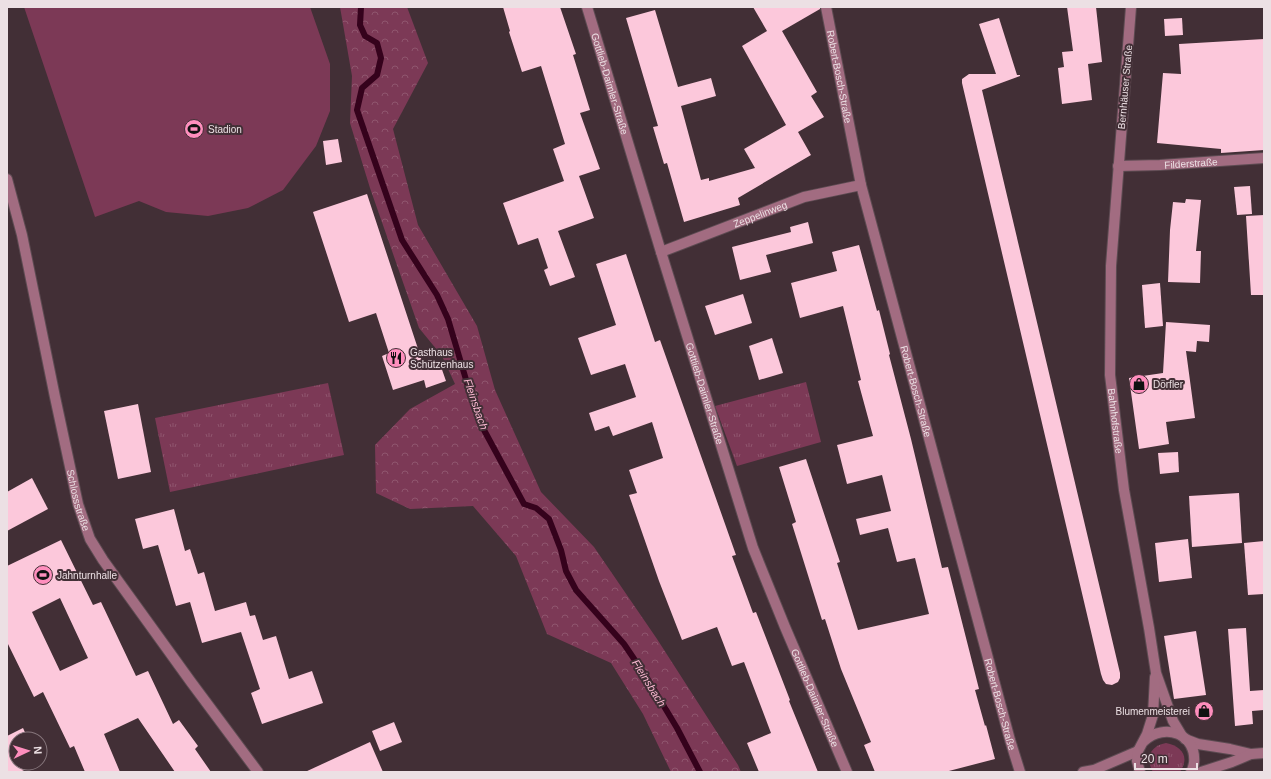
<svg xmlns="http://www.w3.org/2000/svg" width="1271" height="779" font-family="Helvetica,sans-serif">
<defs>
<pattern id="grass-tufts" width="24" height="20" patternUnits="userSpaceOnUse"><rect width="24" height="20" fill="#7c3956"/><path d="M3 7l-1-3M5 7V3M7 7l1-3M15 17l-1-3M17 17v-4M19 17l1-3" fill="none" stroke="#8f556e"/></pattern>
<pattern id="forest-crowns" width="20" height="18" patternUnits="userSpaceOnUse"><rect width="20" height="18" fill="#7c3956"/><path d="M2 6a3 3 0 1 1 6 0M12 15a3 3 0 1 1 6 0" fill="none" stroke="#8f556e"/></pattern>
</defs>
<rect width="100%" height="100%" fill="#422f36"/>
<g fill="url(#grass-tufts)">
<polygon points="806,382 821,442 737,466 715,406"/>
<polygon points="328,383 344,455 170,492 155,418"/>
<path d="M1166,743C1182,746 1190,757 1180,772H1153C1145,758 1150,746 1166,743Z"/>
</g>
<polygon fill="url(#forest-crowns)" points="340,7 407,7 428,63 393,129 418,225 477,326 495,390 541,492 594,547 657,639 738,765 741,772 671,772 643,714 611,663 547,634 516,556 473,506 410,509 376,493 375,445 410,409 455,384 442,356 419,328 370,188 350,123 352,76"/>
<polygon fill="#7c3956" points="24,7 310,7 330,64 330,111 316,146 283,190 248,208 208,216 166,212 139,201 95,217"/>
<g fill="none" stroke-linecap="round" stroke-linejoin="round">
<polyline stroke="#35021c" stroke-width="6" points="361,7 360,25 365,36 377,43 381,58 377,75 362,88 357,110 402,240 437,295 448,319 470,393 484,430 524,504 536,508 549,519 561,550 566,571 576,590 624,644 647,678 677,728 700,772"/>
</g>
<g fill="#fcc8db" fill-rule="evenodd">
<polygon points="503,7 560,7 576,54 573,55 590,110 580,113 600,169 579,176 594,218 558,231 575,277 550,286 544,270 548,268 538,238 518,245 503,203 564,181 553,149 565,144 541,66 522,72 509,32 510,31"/>
<polygon points="753,7 820,7 820,9 782,31 817,92 811,96 824,117 798,132 811,155 738,198 740,205 684,222 667,163 664,164 653,127 658,126 626,18 655,10 678,87 711,78 716,96 681,106 701,180 709,178 709,181 755,168 744,149 786,125 742,46 767,31"/>
<polygon points="1067,7 1096,7 1102,62 1088,64 1092,100 1062,104 1058,68 1064,67 1062,52 1073,51"/>
<polygon points="999,18 1017,75 1020,75 1020,76 982,90 1120,673 1120,678 1118,682 1112,685 1106,684 1103,680 1101,674 962,83 962,79 969,74 996,74 979,24"/>
<polygon points="1182,18 1183,35 1165,36 1164,19"/>
<polygon points="1264,39 1264,150 1221,153 1221,149 1157,143 1163,73 1181,74 1179,44"/>
<polygon points="338,139 342,162 326,165 323,141"/>
<polygon points="1250,186 1252,214 1237,215 1234,187"/>
<polygon points="367,194 424,367 439,361 446,381 426,388 424,380 393,390 382,356 389,353 376,313 349,322 313,212"/>
<polygon points="1186,199 1201,200 1196,251 1201,251 1200,283 1168,282 1170,230 1173,202 1185,203"/>
<polygon points="1264,215 1264,295 1251,295 1246,216"/>
<polygon points="808,222 813,243 766,255 771,272 740,280 732,247 791,232 790,227"/>
<polygon points="859,245 877,311 879,310 890,354 889,355 911,439 942,568 948,567 979,689 975,690 985,726 986,725 995,759 945,772 875,772 864,745 871,742 841,669 825,619 822,620 792,524 796,522 779,467 806,459 840,562 837,563 858,630 929,614 915,558 897,562 888,528 860,535 856,519 891,511 882,475 847,484 837,445 873,436 858,381 861,380 843,306 800,318 791,283 837,271 832,252"/>
<polygon points="626,254 655,342 660,340 736,555 732,556 753,613 756,612 790,700 789,701 818,772 759,772 747,743 771,733 744,662 732,666 717,627 682,640 659,581 629,495 637,493 629,470 663,458 652,422 613,436 609,426 595,431 589,413 636,397 625,364 591,375 578,338 616,325 596,264"/>
<polygon points="1160,283 1163,326 1145,328 1142,285"/>
<polygon points="743,294 752,323 715,335 705,306"/>
<polygon points="1166,322 1210,325 1209,342 1197,341 1196,352 1186,351 1195,418 1166,422 1169,444 1139,449 1129,378 1163,373"/>
<polygon points="772,338 783,373 759,380 749,346"/>
<polygon points="138,404 151,472 118,479 104,411"/>
<polygon points="1178,452 1179,472 1160,474 1158,453"/>
<polygon points="32,478 48,509 7,531 7,492"/>
<polygon points="1239,493 1242,543 1192,547 1189,496"/>
<polygon points="174,509 185,551 190,549 198,574 204,572 215,611 246,602 250,616 255,615 263,640 276,636 289,679 312,671 323,703 262,724 251,693 260,689 241,632 202,643 190,602 176,606 158,545 143,549 135,519"/>
<polygon points="1188,539 1192,578 1159,582 1155,543"/>
<path d="M61,540L93,605L101,602L136,676L148,671L173,724L179,720L198,746L195,749L211,772H175L138,718L104,734L120,772H85L74,746L70,748L43,692L34,697L7,642V566ZM60,598L88,658L60,671L32,612Z"/>
<polygon points="1264,541 1264,594 1248,595 1244,543"/>
<polygon points="1246,628 1250,691 1264,690 1264,710 1252,711 1253,724 1235,726 1228,629"/>
<polygon points="1196,631 1206,695 1174,699 1164,636"/>
<polygon points="394,722 402,742 380,751 372,731"/>
<polygon points="23,728 28,739 16,739 16,763 39,763 20,772 7,772 7,736"/>
<polygon points="370,742 383,772 305,772"/>
</g>
<g fill="none" stroke-linecap="round" stroke-linejoin="round">
<defs>
<g id="minor">
<path id="s1" d="M587,7L661,252L753,548L785,627L847,772"/>
<path id="s2" d="M826,7L861,185L1010,740L1020,772"/>
<path id="s3" d="M1131,7L1111,266L1110,375L1124,490L1149,628L1156,673L1173,721L1182,736"/>
<path id="s4" d="M1118,166L1160,165L1264,158"/>
<path id="s5" d="M7,179L22,235L55,397L78,504L90,539L103,560L191,682L258,772"/>
<path id="s6" d="M661,252L804,197L861,185"/>
<polyline points="1185,739 1198,744 1230,749 1251,754"/>
<path d="M1144,741C1165,722 1197,734 1194,763C1193,767 1193,769 1191,772"/>
<polyline points="1083,772 1094,770 1138,751"/>
<polyline points="1140,772 1137,761 1138,751 1147,734 1153,715 1155,677"/>
<polyline points="1201,772 1232,762 1251,754 1264,753"/>
</g>
</defs>
<use href="#minor" stroke="#5d4b52" stroke-width="12"/>
<use href="#minor" stroke="#a26c81" stroke-width="10"/>
</g>
<defs>
<symbol id="stadium-disc" viewBox="-11 -11 22 22"><circle r="9.5" fill="#fe8ebd" stroke="#422f36"/><path d="M0-5a6.5 5 0 1 0 0 10a6.5 5 0 1 0 0-10ZM-3.5-1.8h7v3.6h-7Z" fill="#111"/></symbol>
<symbol id="restaurant-disc" viewBox="-11 -11 22 22"><circle r="9.5" fill="#fe8ebd" stroke="#422f36"/><path d="M-5-6h1v4h1v-4h1v4h1v-4h1v5L-1.5 .5V6h-2V.5L-5-1ZM5-6V6H3V1.5H1.5Q1.5-4 5-6Z" fill="#111"/></symbol>
<symbol id="shop-disc" viewBox="-11 -11 22 22"><circle r="9.5" fill="#fe8ebd" stroke="#422f36"/><path d="M-5-2.5h2.3a2.7 3.5 0 0 1 5.4 0H5L5.5 6h-11ZM-1.5-2.5h3a1.5 2.3 0 0 0-3 0Z" fill="#111"/></symbol>
</defs>
<g fill-rule="evenodd">
<use href="#stadium-disc" x="183" y="118" width="22" height="22"/>
<use href="#restaurant-disc" x="385" y="347" width="22" height="22"/>
<use href="#shop-disc" x="1128" y="373" width="22" height="22"/>
<use href="#stadium-disc" x="32" y="564" width="22" height="22"/>
<use href="#shop-disc" x="1193" y="700" width="22" height="22"/>
</g>
<g text-anchor="middle" dominant-baseline="central" stroke-width="4" stroke-linejoin="round" paint-order="stroke">
<g font-size="10" fill="#ece0e4" stroke="#422f36">
<text stroke="none"><textPath href="#s2" startOffset="71">Robert-Bosch-Straße</textPath></text>
<text stroke="none"><textPath href="#s1" startOffset="80">Gottlieb-Daimler-Straße</textPath></text>
<text transform="translate(1125 87) rotate(-85)">Bernhäuser Straße</text>
<text stroke="none"><textPath href="#s4" startOffset="73">Filderstraße</textPath></text>
<text stroke="none"><textPath href="#s6" startOffset="106">Zeppelinweg</textPath></text>
<text stroke="none"><textPath href="#s2" startOffset="395">Robert-Bosch-Straße</textPath></text>
<text stroke="none"><textPath href="#s1" startOffset="404">Gottlieb-Daimler-Straße</textPath></text>
<text stroke="none"><textPath href="#s3" startOffset="415">Bahnhofstraße</textPath></text>
<text stroke="none"><textPath href="#s5" startOffset="329">Schlossstraße</textPath></text>
<text stroke="none"><textPath href="#s1" startOffset="728">Gottlieb-Daimler-Straße</textPath></text>
<text stroke="none"><textPath href="#s2" startOffset="719">Robert-Bosch-Straße</textPath></text>
</g>
<g font-size="10" fill="#ece0e4" stroke="#422f36" text-anchor="start">
<text x="208" y="129">Stadion</text>
<text x="410" y="352">Gasthaus<tspan x="410" dy="12">Schützenhaus</tspan></text>
<text x="1153" y="384">Dörfler</text>
<text x="57" y="575">Jahnturnhalle</text>
<text x="1190" y="711" text-anchor="end">Blumenmeisterei</text>
</g>
<g font-size="11" font-style="italic" fill="#fbb9d2" stroke="#422f36">
<text transform="translate(476 404) rotate(71)">Fleinsbach</text>
<text transform="translate(649 683) rotate(58)">Fleinsbach</text>
</g>
</g>
<rect width="1271" height="779" fill="none" stroke="#ece0e4" stroke-width="16"/>
<g transform="translate(28 751) rotate(86)"><circle r="19" fill="#422f36" stroke="#86767c"/>
<path d="M0-3L7 15L0 10L-7 15Z" fill="#fe8ebd"/>
<text y="-6" font-size="11" font-weight="bold" text-anchor="middle" fill="#ece0e4">N</text>
</g>
<path d="M1135 763v6h62v-6" fill="none" stroke="#ece0e4" stroke-width="2"/>
<text x="1141" y="763" font-size="12" fill="#ece0e4" stroke="#422f36" stroke-width="3" paint-order="stroke">20 m</text>
</svg>
